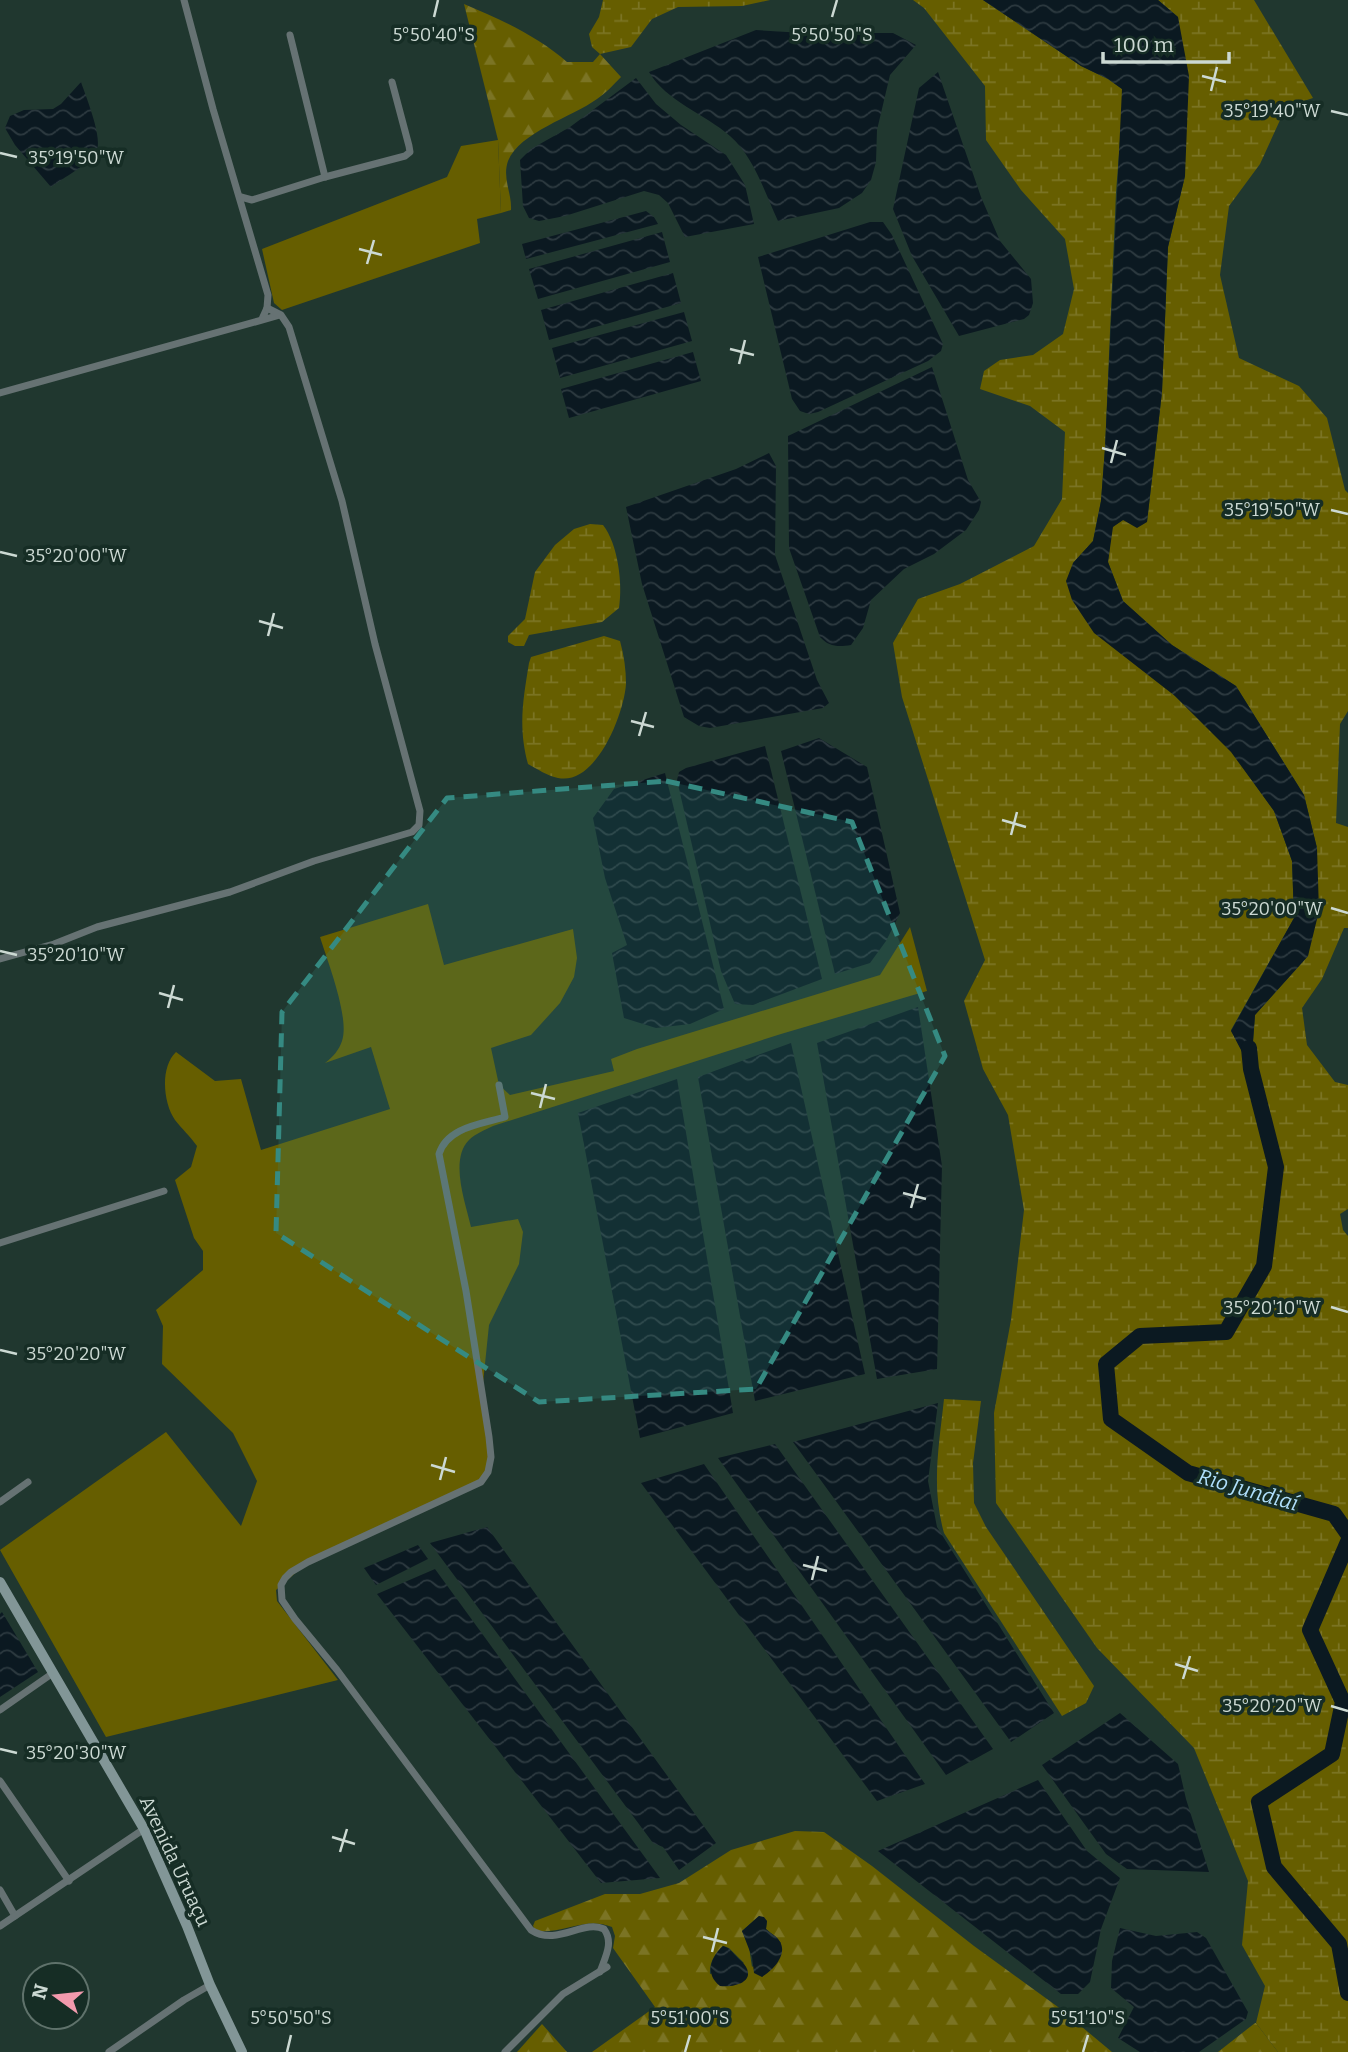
<svg xmlns="http://www.w3.org/2000/svg" width="1348" height="2052" font-family="Bitter,serif">
<defs>
<pattern id="forest-firs" width="22" height="20" patternUnits="userSpaceOnUse" patternTransform="scale(1.75)"><rect width="22" height="20" fill="#665e00"/><path d="M5 1l3.5 6h-7zM16 11l3.5 6h-7z" fill="#7b7424"/></pattern>
<pattern id="wetland-marsh" width="20" height="14" patternUnits="userSpaceOnUse" patternTransform="scale(1.75)"><rect width="20" height="14" fill="#665e00"/><path d="M1 5h8M5 5V1M11 12h8M15 12V8" fill="none" stroke="#7b7424"/></pattern>
<pattern id="water-waves" width="16" height="10" patternUnits="userSpaceOnUse" patternTransform="scale(1.75)"><rect width="16" height="10" fill="#0b1921"/><path d="M0 5q4-4 8 0t8 0" fill="none" stroke="#2d3a40"/></pattern>
</defs>
<rect width="100%" height="100%" fill="#20372f"/>
<g fill="#665e00">
<polygon points="498,140 501,213 477,219 480,243 282,310 274,303 262,249 447,177 461,146"/>
<path d="M428,904L444,965L573,929L577,958L574,977L560,1003L531,1035L491,1048L499,1085L510,1095L614,1071L611,1059L637,1049L880,975L910,927L927,991L781,1034L493,1126C485,1130 475,1134 469,1140C449,1160 466,1204 471,1227L518,1219L523,1232L519,1264L489,1325L482,1393L491,1457L481,1482L308,1562L276,1590L277,1601L338,1680L106,1737L0,1550L166,1432L241,1526L257,1481L233,1433L162,1364L163,1326L156,1310L203,1270V1251L194,1238L175,1180L191,1167L197,1146C190,1136 182,1129 175,1120C163,1103 160,1067 176,1052L215,1081L241,1079L261,1150L390,1109L371,1047L325,1063C333,1057 339,1050 342,1041C350,1018 327,960 320,937Z"/>
</g>
<g fill="url(#forest-firs)" fill-rule="evenodd">
<path d="M464,4C500,19 537,36 567,62H593L600,54L621,77C614,84 606,93 597,99C572,117 520,132 508,161C502,178 512,193 511,210L501,213L498,140Z"/>
<path d="M795,1831L824,1832L872,1866L974,1946L1058,2007L1112,2052H592L655,2007L613,1948L615,1936L612,1927C586,1916 563,1934 536,1931L533,1926L535,1921L605,1894H640L679,1883L731,1850ZM759,1916L767,1921L766,1929L776,1937L781,1943L752,1967L749,1947L742,1931ZM723,1946L729,1948L744,1963L710,1974C709,1963 715,1953 723,1946Z"/>
<polygon points="1256,2023 1278,2052 1218,2052 1255,2023"/>
<polygon points="542,2024 567,2052 517,2052"/>
</g>
<g fill="url(#wetland-marsh)">
<polygon points="603,0 770,0 742,6 678,7 652,19 631,47 600,54 592,47 589,34 599,17"/>
<polygon points="913,0 983,0 1081,66 1108,79 1122,89 1123,102 1116,192 1105,448 1101,501 1093,541 1073,563 1175,696 1232,752 1274,811 1292,861 1294,918 1231,1030 1251,1068 1255,1015 1308,956 1317,848 1304,795 1236,686 1172,645 1123,601 1108,562 1112,527 1123,520 1147,522 1162,392 1168,247 1185,176 1178,17 1158,0 1254,0 1313,98 1286,107 1260,164 1229,206 1220,275 1239,358 1299,386 1327,418 1345,490 1348,493 1348,711 1340,724 1336,823 1348,827 1348,928 1344,928 1322,979 1302,1008 1307,1045 1335,1082 1348,1085 1348,1209 1340,1214 1343,1230 1348,1236 1348,2052 1278,2052 1256,2023 1265,1986 1242,1945 1248,1881 1194,1748 1097,1648 996,1503 994,1413 1011,1320 1024,1210 1008,1115 983,1069 964,1001 985,960 902,697 893,643 918,599 960,584 1034,546 1062,499 1065,432 1030,406 980,389 984,371 1000,360 1033,355 1063,334 1074,289 1065,239 1021,190 986,140 985,86 924,8"/>
<path d="M590,524L603,525C618,544 623,584 619,608L602,622L529,635L524,646H515L508,642V636L525,619L535,572L555,545L574,529Z"/>
<path d="M604,636L620,641C624,655 626,670 626,684C624,714 596,786 558,778C548,776 537,769 528,764C518,727 523,700 529,663L531,657Z"/>
<path d="M944,1399L981,1401L973,1463L974,1503L986,1527L1094,1686L1086,1703L1062,1716L944,1533C931,1487 939,1446 944,1399Z"/>
</g>
<g fill="url(#water-waves)">
<polygon points="983,0 1158,0 1178,17 1189,76 1185,176 1168,247 1162,392 1147,522 1137,528 1123,520 1113,527 1108,562 1123,601 1172,645 1236,686 1304,795 1317,848 1319,911 1308,956 1255,1015 1251,1069 1231,1031 1294,918 1292,861 1274,811 1231,752 1175,696 1094,633 1072,600 1066,581 1073,563 1093,541 1101,501 1105,448 1122,89 1108,79 1081,66"/>
<path d="M756,30L804,33H893L916,45L890,75L877,130L876,162L871,180L862,193L839,208L778,221C765,193 754,157 730,136C705,114 666,101 649,72Z"/>
<polygon points="938,72 981,197 1000,241 1031,279 1033,303 1029,315 1024,319 959,336 912,256 893,209 919,88"/>
<polygon points="636,78 656,104 681,125 726,155 745,185 754,224 685,237 668,203 659,195 644,191 565,216 539,221 529,218 523,206 520,160 531,149 570,127"/>
<path d="M81,82C86,97 104,140 96,153C89,164 63,178 51,187L15,145L5,128L10,116L24,110L53,109L61,104Z"/>
<polygon points="646,211 654,217 658,224 526,259 522,244"/>
<polygon points="870,222 883,222 892,235 943,344 941,351 928,361 818,412 809,414 800,411 792,399 758,257"/>
<polygon points="662,232 670,262 538,299 529,269"/>
<polygon points="673,273 681,303 549,340 541,310"/>
<polygon points="684,312 692,341 560,378 552,348"/>
<polygon points="693,352 701,381 569,418 561,389"/>
<path d="M932,367L968,480L981,502L979,510L966,530L934,554L904,569L871,600L863,628L851,645C838,647 829,647 820,637L789,548L788,436Z"/>
<polygon points="769,453 776,466 775,555 817,680 829,703 823,708 710,728 699,726 684,717 642,584 626,507 736,469"/>
<polygon points="819,738 867,767 900,913 886,941 870,963 835,974 781,751"/>
<polygon points="765,746 822,979 753,1005 735,1004 721,971 677,780 679,772 686,768"/>
<polygon points="665,773 724,1009 690,1024 656,1028 624,1018 612,953 627,945 605,878 593,818 614,789"/>
<polygon points="918,1007 942,1166 937,1369 877,1379 817,1043"/>
<polygon points="791,1043 865,1374 755,1401 698,1077"/>
<polygon points="677,1079 733,1413 640,1438 578,1113"/>
<polygon points="938,1403 928,1481 937,1527 1054,1713 1011,1742 793,1442"/>
<polygon points="775,1444 993,1749 946,1775 718,1458"/>
<polygon points="704,1464 925,1784 877,1801 641,1483"/>
<polygon points="487,1527 716,1843 679,1870 663,1847 653,1843 430,1543"/>
<polygon points="418,1545 428,1559 376,1585 364,1568"/>
<polygon points="435,1569 660,1878 601,1883 377,1594"/>
<polygon points="2,1612 38,1672 0,1697 0,1614"/>
<polygon points="1120,1713 1178,1764 1186,1799 1209,1872 1127,1869 1106,1854 1042,1765"/>
<polygon points="1038,1780 1087,1851 1120,1878 1101,1929 1090,1982 1078,1994 1061,1994 878,1851"/>
<path d="M759,1916L764,1917L767,1921L766,1929C769,1932 772,1934 775,1936C792,1950 775,1969 762,1977L754,1973L752,1957L742,1931Z"/>
<polygon points="1120,1928 1156,1936 1197,1932 1206,1938 1248,2012 1246,2019 1199,2052 1140,2052 1118,2038 1134,2007 1111,1988 1112,1961"/>
<path d="M723,1946C730,1948 731,1951 736,1956C738,1959 742,1961 744,1964C758,1982 733,1988 720,1986C705,1974 710,1958 723,1946Z"/>
</g>
<g fill="none" stroke-linecap="round" stroke-linejoin="round">
<g stroke="#0b1921" stroke-width="16">
<polyline points="1249,1048 1251,1069 1276,1167 1264,1266 1226,1332 1140,1336 1106,1364 1111,1419 1188,1473 1334,1514 1348,1534"/>
<polyline points="1348,1542 1310,1630 1343,1702 1332,1754 1259,1802 1274,1867 1339,1944 1348,1993"/>
</g>
<g stroke="#667273" stroke-width="7">
<polyline points="184,0 213,109 268,295 267,308 262,319"/>
<polyline points="290,35 325,177"/>
<polyline points="241,197 252,200 325,177 405,156 410,152 409,146 392,82"/>
<polyline points="0,393 280,315"/>
<polyline points="0,959 54,944 97,927 230,892 314,861 412,832 419,825 420,811 375,644 342,501 289,327 281,315 267,308"/>
<path d="M499,1085L505,1117C482,1124 447,1127 439,1154L466,1291L489,1437L491,1457L488,1472L481,1482L308,1562L291,1572L285,1578L281,1585L282,1600L295,1619L337,1670L531,1930C557,1947 583,1919 604,1929C614,1943 605,1957 600,1972"/>
<polyline points="0,1243 164,1191"/>
<polyline points="0,1502 28,1482"/>
<polyline points="0,1710 53,1673"/>
<polyline points="0,1781 69,1881"/>
<polyline points="0,1890 15,1916"/>
<polyline points="0,1926 144,1829"/>
<polyline points="109,2052 184,2000 210,1985"/>
<polyline points="505,2052 563,1994 607,1967"/>
</g>
<polyline stroke="#829697" stroke-width="10" points="0,1582 144,1829 187,1926 210,1985 242,2052"/>
</g>
<path fill="#358a82" fill-opacity="0.2" stroke="#358a82" stroke-width="5" stroke-dasharray="14 9" stroke-linejoin="round" d="M666,781L852,822L945,1056L756,1389L539,1402L276,1233L282,1012L447,798Z"/>
<path fill="none" stroke="#ccd9d3" stroke-width="2.5" d="M434,17L438,0M832,17L837,0M1202,76L1226,82M1211,91L1217,67M1331,111L1348,115M0,153L17,157M359,249L382,255M367,264L374,240M730,349L754,355M739,364L745,340M1102,448L1126,455M1111,463L1117,440M1331,510L1348,514M0,552L17,556M259,621L283,628M268,636L274,613M631,721L654,727M639,736L646,712M1002,820L1026,827M1011,835L1017,812M1331,908L1348,913M0,951L17,955M159,993L183,1000M168,1008L174,985M531,1093L555,1099M540,1108L546,1084M903,1193L926,1199M911,1208L918,1184M1331,1307L1348,1312M0,1350L17,1354M431,1465L455,1472M440,1480L446,1457M803,1565L827,1571M812,1580L818,1556M1175,1664L1198,1671M1183,1679L1190,1656M1331,1706L1348,1711M0,1749L17,1753M332,1837L355,1844M340,1852L347,1829M703,1937L727,1943M712,1952L718,1928M287,2052L291,2035M685,2052L690,2035M1083,2052L1088,2035"/>
<g text-anchor="middle" dominant-baseline="central" stroke-width="7" stroke-linejoin="round" paint-order="stroke">
<g font-size="19" fill="#ccd9d3" stroke="#162d25">
<text transform="translate(175 1861) rotate(65)">Avenida Uruaçu</text>
</g>
<g font-size="21" font-style="italic" fill="#afdffb" stroke="#162d25">
<text transform="translate(1248 1490) rotate(16)">Rio Jundiaí</text>
</g>
</g>
<g font-size="18" text-anchor="middle" fill="#ccd9d3" stroke="#162d25" stroke-width="7" stroke-linejoin="round" paint-order="stroke">
<text x="434" y="41">5°50'40"S</text>
<text x="832" y="41">5°50'50"S</text>
<text x="1272" y="117">35°19'40"W</text>
<text x="76" y="164">35°19'50"W</text>
<text x="1272" y="516">35°19'50"W</text>
<text x="76" y="562">35°20'00"W</text>
<text x="1272" y="915">35°20'00"W</text>
<text x="76" y="961">35°20'10"W</text>
<text x="1272" y="1314">35°20'10"W</text>
<text x="76" y="1360">35°20'20"W</text>
<text x="1272" y="1712">35°20'20"W</text>
<text x="76" y="1759">35°20'30"W</text>
<text x="291" y="2024">5°50'50"S</text>
<text x="690" y="2024">5°51'00"S</text>
<text x="1088" y="2024">5°51'10"S</text>
</g>
<g transform="translate(56 1996) rotate(285)"><circle r="33" fill="#162d25" stroke="#5f726b" stroke-width="2"/>
<path d="M0-5L12 26L0 18L-12 26Z" fill="#f29aad"/>
<text y="-10" font-size="19" font-weight="bold" text-anchor="middle" fill="#ccd9d3">N</text>
</g>
<path d="M1103 52v10h126v-10" fill="none" stroke="#ccd9d3" stroke-width="3.5"/>
<text x="1114" y="52" font-size="21" fill="#ccd9d3" stroke="#162d25" stroke-width="5" paint-order="stroke">100 m</text>
</svg>
